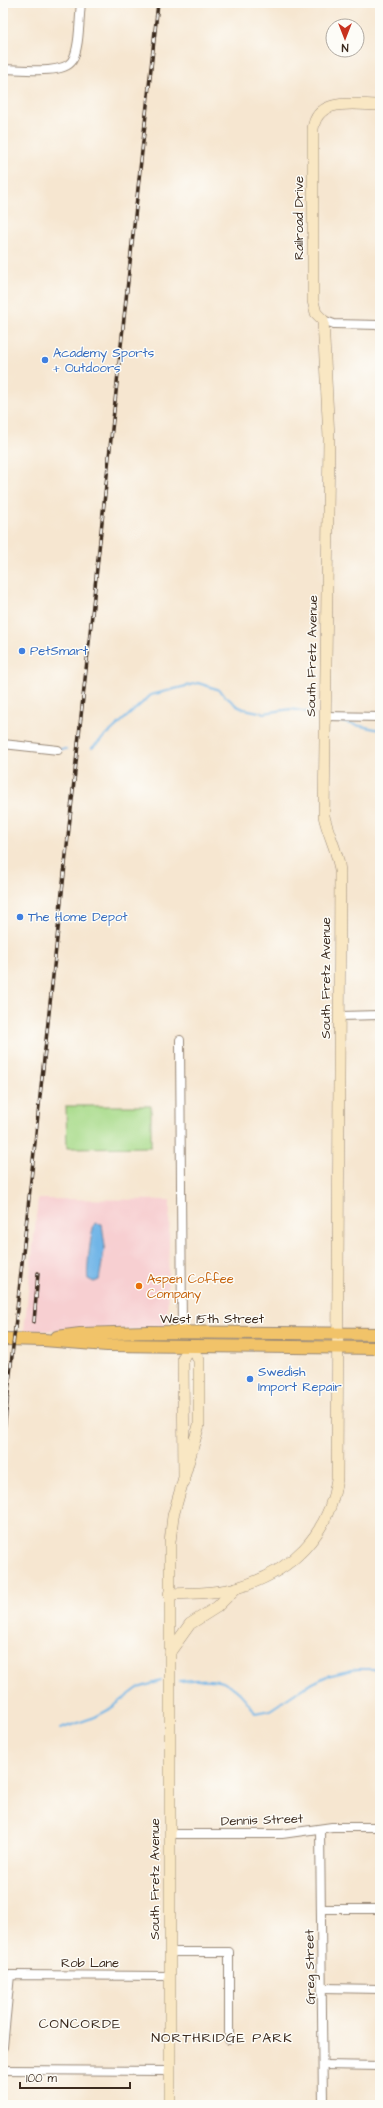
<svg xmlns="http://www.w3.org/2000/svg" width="383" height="2108" font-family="'Architects Daughter',sans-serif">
<rect width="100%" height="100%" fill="#fdfcf7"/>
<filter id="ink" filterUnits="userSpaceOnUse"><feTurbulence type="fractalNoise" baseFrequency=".025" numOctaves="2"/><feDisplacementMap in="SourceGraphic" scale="8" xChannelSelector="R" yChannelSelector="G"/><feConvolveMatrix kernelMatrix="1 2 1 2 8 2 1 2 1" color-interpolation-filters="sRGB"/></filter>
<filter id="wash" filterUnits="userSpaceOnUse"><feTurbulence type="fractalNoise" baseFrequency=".012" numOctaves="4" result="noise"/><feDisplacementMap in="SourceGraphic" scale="16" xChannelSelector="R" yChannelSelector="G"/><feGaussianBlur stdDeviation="0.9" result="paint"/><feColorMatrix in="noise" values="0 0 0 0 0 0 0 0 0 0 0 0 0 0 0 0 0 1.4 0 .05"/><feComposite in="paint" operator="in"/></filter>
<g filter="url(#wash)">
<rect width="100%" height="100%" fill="#f6e6d0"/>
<polygon fill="#f7cfd1" points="38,1199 170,1200 167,1329 24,1331"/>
<polygon fill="#a9db8b" stroke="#728254" points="66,1106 151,1106 151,1147 67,1148"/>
<path fill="#71b5e7" stroke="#567082" d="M95,1223L102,1224L105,1246L99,1280L94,1282L88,1279C86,1273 91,1229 95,1223Z"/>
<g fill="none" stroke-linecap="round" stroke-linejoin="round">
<g stroke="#71b5e7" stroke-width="2">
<polyline points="341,722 380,730"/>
<polyline points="92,748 151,695 198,683 217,689 237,706 244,709 264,713 291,709 313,713"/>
<polyline points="60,749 66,749"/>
<path d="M179,1681C218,1678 233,1677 255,1713L270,1710L303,1688L327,1676L357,1669H380"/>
<polyline points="60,1729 95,1717 110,1709 138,1688 161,1681"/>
</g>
</g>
</g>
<g filter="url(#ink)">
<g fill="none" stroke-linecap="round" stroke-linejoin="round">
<defs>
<g id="street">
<path d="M3,69C19,69 63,75 72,61C80,48 79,19 81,3"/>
<polyline points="323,320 334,324 380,325"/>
<polyline points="325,716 380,717"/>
<polyline points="3,744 58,750"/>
<polyline points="340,1016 380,1015"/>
<polyline points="180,1040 182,1333"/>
<polyline points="320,1829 323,2105"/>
<polyline points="169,1834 282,1834 332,1827 380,1827"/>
<polyline points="321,1909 380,1909"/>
<polyline points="169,1952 229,1952 229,2040"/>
<polyline points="323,1988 380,1989"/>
<polyline points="3,2047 10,1975 169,1976"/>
<polyline points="324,2065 380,2066"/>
<polyline points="3,2070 169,2071"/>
</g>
<g id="secondary">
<path d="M169,1594C191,1593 214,1594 236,1588C291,1573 329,1535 337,1479L340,871C338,851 328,835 324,816L329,438L323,320L316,313L313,301V129C317,96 356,105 380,105"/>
<polyline points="170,1652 190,1624 217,1607 236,1588"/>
<polyline points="170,2105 170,1542 173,1516 199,1425 199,1360 190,1346 183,1358 184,1482"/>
</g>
<g id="primary">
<polyline points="57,1337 80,1334 148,1332 380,1334"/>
<polyline points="3,1339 44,1340 107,1345 380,1348"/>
</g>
</defs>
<use href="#street" stroke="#988877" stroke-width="10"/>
<use href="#secondary" stroke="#988877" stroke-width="12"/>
<use href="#primary" stroke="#988877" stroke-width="14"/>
<use href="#street" stroke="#fff" stroke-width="8"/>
<use href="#secondary" stroke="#f9e7c3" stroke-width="11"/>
<use href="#primary" stroke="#f1c369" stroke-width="12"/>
<defs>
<g id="rail">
<polyline points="34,1322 38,1273"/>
<polyline points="3,1439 158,3"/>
</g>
</defs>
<use href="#rail" stroke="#3b2a1e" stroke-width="3.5"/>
<use href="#rail" stroke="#fdfcf7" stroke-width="2" stroke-dasharray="6" stroke-linecap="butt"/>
</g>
</g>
<g fill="#3f7fe0" stroke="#fdfcf7" stroke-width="1.5">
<circle cx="45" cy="360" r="4"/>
<circle cx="22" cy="651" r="4"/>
<circle cx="20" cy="917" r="4"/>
<circle cx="250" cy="1379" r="4"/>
</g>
<circle fill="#e8710a" stroke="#fdfcf7" stroke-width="1.5" cx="139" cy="1286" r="4"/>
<g text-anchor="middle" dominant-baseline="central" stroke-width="3" stroke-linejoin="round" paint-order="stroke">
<g font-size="13" fill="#3b2a1e" stroke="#fdfcf7">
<text transform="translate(299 218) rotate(-90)">Railroad Drive</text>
<text transform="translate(312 656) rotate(-89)">South Fretz Avenue</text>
<text transform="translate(326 978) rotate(-90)">South Fretz Avenue</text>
<text x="212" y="1319">West 15th Street</text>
<text transform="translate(262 1820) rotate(-2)">Dennis Street</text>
<text transform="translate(155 1879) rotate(-90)">South Fretz Avenue</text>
<text x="90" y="1963">Rob Lane</text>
<text transform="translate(310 1967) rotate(-91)">Greg Street</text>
</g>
<g font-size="13" fill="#366cbe" stroke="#fdfcf7" text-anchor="start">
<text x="53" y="353">Academy Sports<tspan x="53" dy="15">+ Outdoors</tspan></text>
<text x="30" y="651">PetSmart</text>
<text x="28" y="917">The Home Depot</text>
<text x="258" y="1372">Swedish<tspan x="258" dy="15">Import Repair</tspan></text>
</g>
<g font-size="13" fill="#c56008" stroke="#fdfcf7" text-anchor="start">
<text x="147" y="1279">Aspen Coffee<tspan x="147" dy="15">Company</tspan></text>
</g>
<g font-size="14" letter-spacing="1" fill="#3b2a1e" stroke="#fdfcf7">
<text x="80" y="2024">CONCORDE</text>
<text x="222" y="2038">NORTHRIDGE PARK</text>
</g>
</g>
<rect width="383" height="2108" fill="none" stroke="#fdfcf7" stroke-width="16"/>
<g transform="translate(345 38) rotate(180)"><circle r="19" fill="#fdfcf7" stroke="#afa8a0"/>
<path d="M0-3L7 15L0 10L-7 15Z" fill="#c8321e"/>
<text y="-6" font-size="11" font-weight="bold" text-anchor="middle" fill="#3b2a1e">N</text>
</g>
<path d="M20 2082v6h110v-6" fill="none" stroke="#3b2a1e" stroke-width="2"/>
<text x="26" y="2082" font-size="12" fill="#3b2a1e" stroke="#fdfcf7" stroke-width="3" paint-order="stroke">100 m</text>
</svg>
